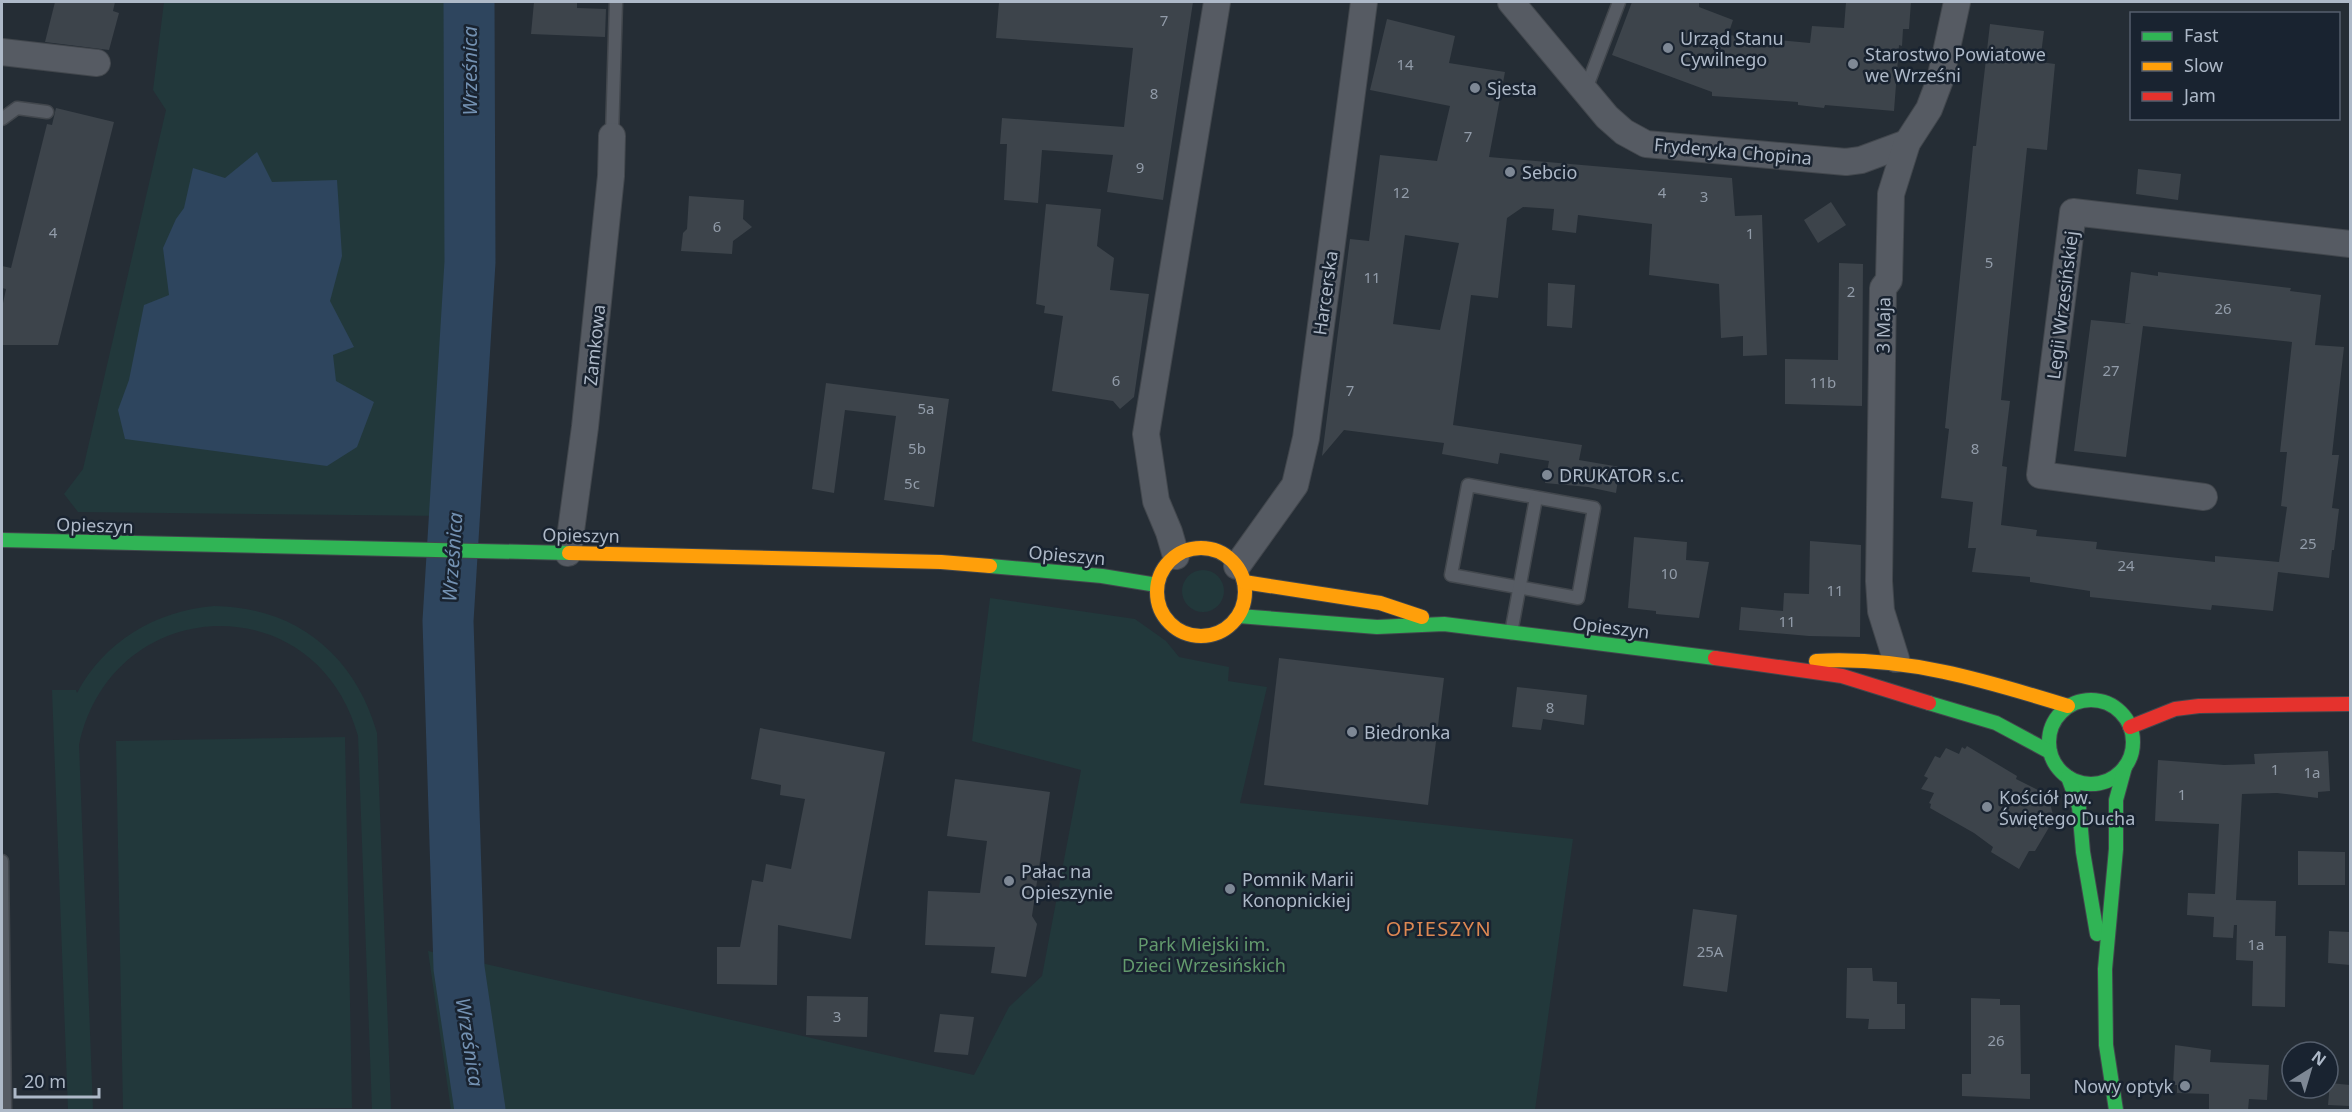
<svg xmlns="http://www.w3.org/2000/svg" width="2352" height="1112" font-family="'Noto Sans',sans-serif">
<rect width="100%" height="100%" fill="#252d35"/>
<g fill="#22383b">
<polygon points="164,2 453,2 448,516 78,512 64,494 83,469 166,110 153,90"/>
<circle cx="1203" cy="591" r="21"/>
<polygon points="990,598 1135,619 1166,641 1179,657 1229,667 1228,681 1267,687 1240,803 1573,839 1535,1110 451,1110 428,951 974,1075 1009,1007 1042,976 1081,770 972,741"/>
<path d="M214,606C296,607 355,655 377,733L391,1110H372L358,736C316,584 112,592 79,745L93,1110H68L52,690H76L77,693C105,641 155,611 214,606Z"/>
<polygon points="345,737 352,1108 123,1110 116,741"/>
</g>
<polygon fill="#2e455e" points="257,152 272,182 337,180 342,256 330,301 354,347 333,355 336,381 374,402 357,447 327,466 125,439 118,410 129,380 144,305 169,295 163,248 176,219 184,208 193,168 225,178"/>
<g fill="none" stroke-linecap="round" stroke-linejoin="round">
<polyline stroke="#2e455e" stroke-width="51" points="469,2 470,262 448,621 459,968 480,1110"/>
</g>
<g fill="#3d444b" fill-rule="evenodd">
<polygon points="55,2 115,2 113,11 119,13 109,50 45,42"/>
<polygon points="534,2 577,2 577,8 606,9 605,37 531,34"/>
<polygon points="999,2 1193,2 1163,200 1107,192 1113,155 1042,150 1038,203 1004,200 1007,144 1000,144 1002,118 1124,127 1133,48 996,38"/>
<polygon points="1632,2 1699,2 1699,7 1733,20 1728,35 1810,43 1812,26 1844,28 1846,2 1911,2 1909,29 1903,29 1902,46 1899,45 1894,111 1825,105 1824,108 1798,105 1798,102 1712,96 1712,92 1612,55"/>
<path d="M1387,19L1455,36L1449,63L1505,72L1489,157L1732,178L1735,216L1762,215L1767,355L1743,356V336L1721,338L1719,284L1649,275L1652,224L1578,215L1576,233L1552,230L1554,209L1523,207L1507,218L1498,298L1471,295L1453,425L1582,445L1579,460L1620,467L1616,493L1588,487L1545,483L1549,461L1500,453L1498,464L1442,454L1444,443L1344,430L1322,456L1350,239L1369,241L1380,155L1437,161L1450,106L1370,90ZM1405,235L1459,243L1440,330L1393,324Z"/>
<polygon points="1990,24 2044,31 2040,62 2055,64 2047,150 2027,148 2001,400 2010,401 2002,466 2007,467 2001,525 2037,530 2036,536 2097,542 2096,549 2215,562 2215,556 2279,562 2287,507 2281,506 2287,452 2280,452 2292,342 2143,326 2126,457 2074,451 2091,320 2131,324 2125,323 2131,272 2158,276 2158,272 2291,288 2290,291 2321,295 2315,345 2344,347 2332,455 2339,455 2332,508 2339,509 2334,550 2332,550 2329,578 2278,572 2273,611 2212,605 2211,610 2090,597 2090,591 2030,582 2030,577 1972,572 1976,548 1968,548 1973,502 1941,498 1949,429 1945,428 1973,146 1976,146"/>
<polygon points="56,108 114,122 58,345 2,345 2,308 6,289 2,288 2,266 11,268 47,124 52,125"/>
<polygon points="2138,169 2181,174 2178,200 2136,194"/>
<polygon points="689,196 744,200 743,219 752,227 733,241 732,254 681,251 683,233 687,229"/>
<polygon points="1831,202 1846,225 1818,243 1804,220"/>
<polygon points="1046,204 1101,209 1097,246 1114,258 1110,290 1149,294 1134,397 1120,409 1113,401 1052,391 1063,316 1044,313 1045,306 1036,304"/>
<polygon points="1839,263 1863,264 1862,406 1785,404 1785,359 1838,360"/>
<polygon points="1548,283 1575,285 1572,328 1547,326"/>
<polygon points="826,383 949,399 934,507 884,500 896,416 845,410 834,493 812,489"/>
<polygon points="1634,537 1687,542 1686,560 1709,562 1699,618 1656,614 1656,611 1628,608"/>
<polygon points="1810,541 1861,545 1860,637 1809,636 1739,630 1741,607 1783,611 1784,593 1809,594"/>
<polygon points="1279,658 1444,678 1428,805 1264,785"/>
<polygon points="1517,687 1587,695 1584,725 1543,719 1541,730 1512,727"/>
<polygon points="760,728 885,752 851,939 778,925 777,985 717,984 717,947 740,947 752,880 763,882 766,864 791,869 805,799 780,795 781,785 751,779"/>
<polygon points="1967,746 2017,776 2016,779 2046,794 2045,797 2049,799 2054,819 2035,851 2029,851 2019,869 1991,852 1993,847 1974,833 1930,808 1931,804 1929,803 1934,793 1921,789 1928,778 1924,776 1935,756 1940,758 1946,748 1959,754 1962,747 1965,749"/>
<polygon points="2328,751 2330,791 2318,792 2318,798 2277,793 2242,794 2236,900 2276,901 2275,936 2286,936 2285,1007 2252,1006 2253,961 2236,960 2237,925 2234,925 2233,938 2213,937 2214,917 2187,915 2188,893 2215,894 2219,824 2155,821 2158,760 2224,765 2255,764 2254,754"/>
<polygon points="955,779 1050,792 1032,916 1037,924 1026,977 991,973 995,947 925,945 928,891 980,893 987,841 947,836"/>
<polygon points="2298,851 2345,852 2345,885 2298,885"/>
<polygon points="1693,909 1737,915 1727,992 1683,986"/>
<polygon points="2329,931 2350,932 2350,965 2328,963"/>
<polygon points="1847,968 1872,968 1873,981 1897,982 1897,1004 1905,1004 1905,1029 1868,1029 1869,1019 1846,1018"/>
<polygon points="807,996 868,997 867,1037 806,1035"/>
<polygon points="1971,998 2000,999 2000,1005 2020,1005 2021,1074 2030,1074 2030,1099 1962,1096 1962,1074 1971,1074"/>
<polygon points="940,1014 974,1017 968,1055 934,1052"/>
<polygon points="2175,1045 2211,1050 2210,1062 2269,1065 2267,1100 2249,1099 2248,1110 2209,1110 2209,1094 2177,1093 2177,1085 2173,1085"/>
<polygon points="2330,1083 2350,1085 2350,1106 2328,1105"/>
</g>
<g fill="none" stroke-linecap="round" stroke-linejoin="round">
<defs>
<g id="lane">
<polyline points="1586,89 1619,2"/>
<polyline points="2,119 17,108 47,112"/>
<polyline points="612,136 616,2"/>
<polygon points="1468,485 1594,508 1578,598 1451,575"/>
<polyline points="1511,633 1536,498"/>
<polyline points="2,861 5,1110"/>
</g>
<g id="street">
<polyline points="1511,2 1607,117 1624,132 1646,144 1846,162 1861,160 1907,143"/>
<polyline points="2,52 97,63"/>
<polyline points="2204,497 2040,475 2073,212 2350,244"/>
<polyline points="568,553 585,427 611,176 612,136"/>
<polyline points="1176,556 1169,532 1156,501 1146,434 1217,2"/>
<polyline points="1237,566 1295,485 1306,438 1364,2"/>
<polyline points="1896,659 1881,611 1879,581 1883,288 1889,280 1891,194 1907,143 1929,109 1940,80 1957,2"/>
</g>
<g id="fast">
<polyline points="2,540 569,553"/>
<polyline points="990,566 1102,576 1157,585"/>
<polyline points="1239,616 1377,627 1444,624 1715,658"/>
<circle cx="2091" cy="742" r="42"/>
<polyline points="1929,703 1996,723 2050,752"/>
<polyline points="2068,777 2079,807 2083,852 2097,934"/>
<polyline points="2116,1110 2106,1045 2105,969 2116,849 2116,800 2125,767"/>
</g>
<g id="slow">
<circle cx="1201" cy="592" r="44"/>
<polyline points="569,553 941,562 990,566"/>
<polyline points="1244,582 1380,603 1422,617"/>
<path d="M1816,661C1905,656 1984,680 2068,706"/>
</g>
<g id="jam">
<polyline points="1715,658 1842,676 1929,703"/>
<polyline points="2130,727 2175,709 2199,706 2350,704"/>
</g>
</defs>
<use href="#lane" stroke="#42474d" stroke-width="15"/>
<use href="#street" stroke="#42474d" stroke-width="28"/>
<use href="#fast" stroke="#42474d" stroke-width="16"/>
<use href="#slow" stroke="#42474d" stroke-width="16"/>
<use href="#jam" stroke="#42474d" stroke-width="16"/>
<use href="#lane" stroke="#565b63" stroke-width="12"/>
<use href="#street" stroke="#565b63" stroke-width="26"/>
<use href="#fast" stroke="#30b455" stroke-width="14"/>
<use href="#slow" stroke="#ff9f0a" stroke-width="14"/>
<use href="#jam" stroke="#e5322d" stroke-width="14"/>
</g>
<g fill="#7e8895" stroke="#192330" stroke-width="2">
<circle cx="1668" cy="48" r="6"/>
<circle cx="1853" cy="64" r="6"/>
<circle cx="1475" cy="88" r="6"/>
<circle cx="1510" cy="172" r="6"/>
<circle cx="1547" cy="475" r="6"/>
<circle cx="1352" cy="732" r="6"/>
<circle cx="1987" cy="807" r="6"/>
<circle cx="1009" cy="881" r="6"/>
<circle cx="1230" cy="889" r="6"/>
<circle cx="2185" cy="1086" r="6"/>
</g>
<g text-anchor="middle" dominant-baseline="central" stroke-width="5" stroke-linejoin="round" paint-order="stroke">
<g font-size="15" fill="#929ca9">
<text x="1164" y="20">7</text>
<text x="1405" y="64">14</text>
<text x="1154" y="93">8</text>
<text x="1468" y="136">7</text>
<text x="1140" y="167">9</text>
<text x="1401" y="192">12</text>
<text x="1662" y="192">4</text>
<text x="1704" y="196">3</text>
<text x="717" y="226">6</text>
<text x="53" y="232">4</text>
<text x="1750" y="233">1</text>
<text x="1989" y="262">5</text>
<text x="1372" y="277">11</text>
<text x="1851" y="291">2</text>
<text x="2223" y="308">26</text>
<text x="2111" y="370">27</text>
<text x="1116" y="380">6</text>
<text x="1823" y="382">11b</text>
<text x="1350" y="390">7</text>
<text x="926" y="408">5a</text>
<text x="917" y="448">5b</text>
<text x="1975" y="448">8</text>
<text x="912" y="483">5c</text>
<text x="2308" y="543">25</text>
<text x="2126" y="565">24</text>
<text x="1669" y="573">10</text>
<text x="1835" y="590">11</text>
<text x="1787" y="621">11</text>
<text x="1550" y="707">8</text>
<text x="2275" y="769">1</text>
<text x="2312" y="772">1a</text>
<text x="2182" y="794">1</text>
<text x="2256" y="944">1a</text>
<text x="1710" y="951">25A</text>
<text x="837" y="1016">3</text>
<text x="1996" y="1040">26</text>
</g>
<g font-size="18" fill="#aeb9c8" stroke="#192330" text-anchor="start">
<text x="1680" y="38">Urząd Stanu<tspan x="1680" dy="21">Cywilnego</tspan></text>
<text x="1865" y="54">Starostwo Powiatowe<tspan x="1865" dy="21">we Wrześni</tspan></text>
<text x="1487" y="88">Sjesta</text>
<text x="1522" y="172">Sebcio</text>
<text x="1559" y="475">DRUKATOR s.c.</text>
<text x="1364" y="732">Biedronka</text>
<text x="1999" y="797">Kościół pw.<tspan x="1999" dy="21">Świętego Ducha</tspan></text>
<text x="1021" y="871">Pałac na<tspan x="1021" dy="21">Opieszynie</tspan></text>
<text x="1242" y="879">Pomnik Marii<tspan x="1242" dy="21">Konopnickiej</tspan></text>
<text x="2173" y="1086" text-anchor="end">Nowy optyk</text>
</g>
<g font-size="18" fill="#aeb9c8" stroke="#192330">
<text transform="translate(1733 151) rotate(5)">Fryderyka Chopina</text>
<text transform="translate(1325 293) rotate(-82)">Harcerska</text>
<text transform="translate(2062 305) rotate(-83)">Legii Wrzesińskiej</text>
<text transform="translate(1883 325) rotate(-89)">3 Maja</text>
<text transform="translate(594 345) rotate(-84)">Zamkowa</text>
<text transform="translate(95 525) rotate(2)">Opieszyn</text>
<text transform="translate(581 535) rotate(1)">Opieszyn</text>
<text transform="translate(1067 555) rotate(5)">Opieszyn</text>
<text transform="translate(1611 627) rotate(7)">Opieszyn</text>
</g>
<g font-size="18" fill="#639a6d" stroke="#192330">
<text x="1204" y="944">Park Miejski im.<tspan x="1204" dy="21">Dzieci Wrzesińskich</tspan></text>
</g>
<g font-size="20" font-style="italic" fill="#7391b2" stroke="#192330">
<text transform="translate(469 71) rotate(-90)">Wrześnica</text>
<text transform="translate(452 557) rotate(-86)">Wrześnica</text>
<text transform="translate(470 1042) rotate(81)">Wrześnica</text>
</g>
<g font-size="20" letter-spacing="1.5" fill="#dd8853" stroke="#192330">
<text x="1439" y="928">OPIESZYN</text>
</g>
</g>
<rect width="2352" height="1112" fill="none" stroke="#aeb9c8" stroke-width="6"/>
<rect x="2130" y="12" width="210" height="108" fill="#192330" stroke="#555f6d" stroke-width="1.5"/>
<rect x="2142" y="32" width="30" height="9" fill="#30b455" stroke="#555f6d" stroke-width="1.5"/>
<text x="2184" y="42" font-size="18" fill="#aeb9c8">Fast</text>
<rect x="2142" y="62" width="30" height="9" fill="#ff9f0a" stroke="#555f6d" stroke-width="1.5"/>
<text x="2184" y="72" font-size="18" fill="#aeb9c8">Slow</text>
<rect x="2142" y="92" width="30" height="9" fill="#e5322d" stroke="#555f6d" stroke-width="1.5"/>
<text x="2184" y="102" font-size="18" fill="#aeb9c8">Jam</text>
<g transform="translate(2310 1070) rotate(37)"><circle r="28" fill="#192330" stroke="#555f6d" stroke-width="1.5"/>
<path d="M0-4.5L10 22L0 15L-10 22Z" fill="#7e8895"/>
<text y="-9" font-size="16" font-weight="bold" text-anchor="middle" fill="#aeb9c8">N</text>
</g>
<path d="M15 1088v9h84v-9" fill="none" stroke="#aeb9c8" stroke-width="3"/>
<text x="24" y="1088" font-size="18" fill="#aeb9c8" stroke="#192330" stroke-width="4.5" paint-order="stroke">20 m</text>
</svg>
